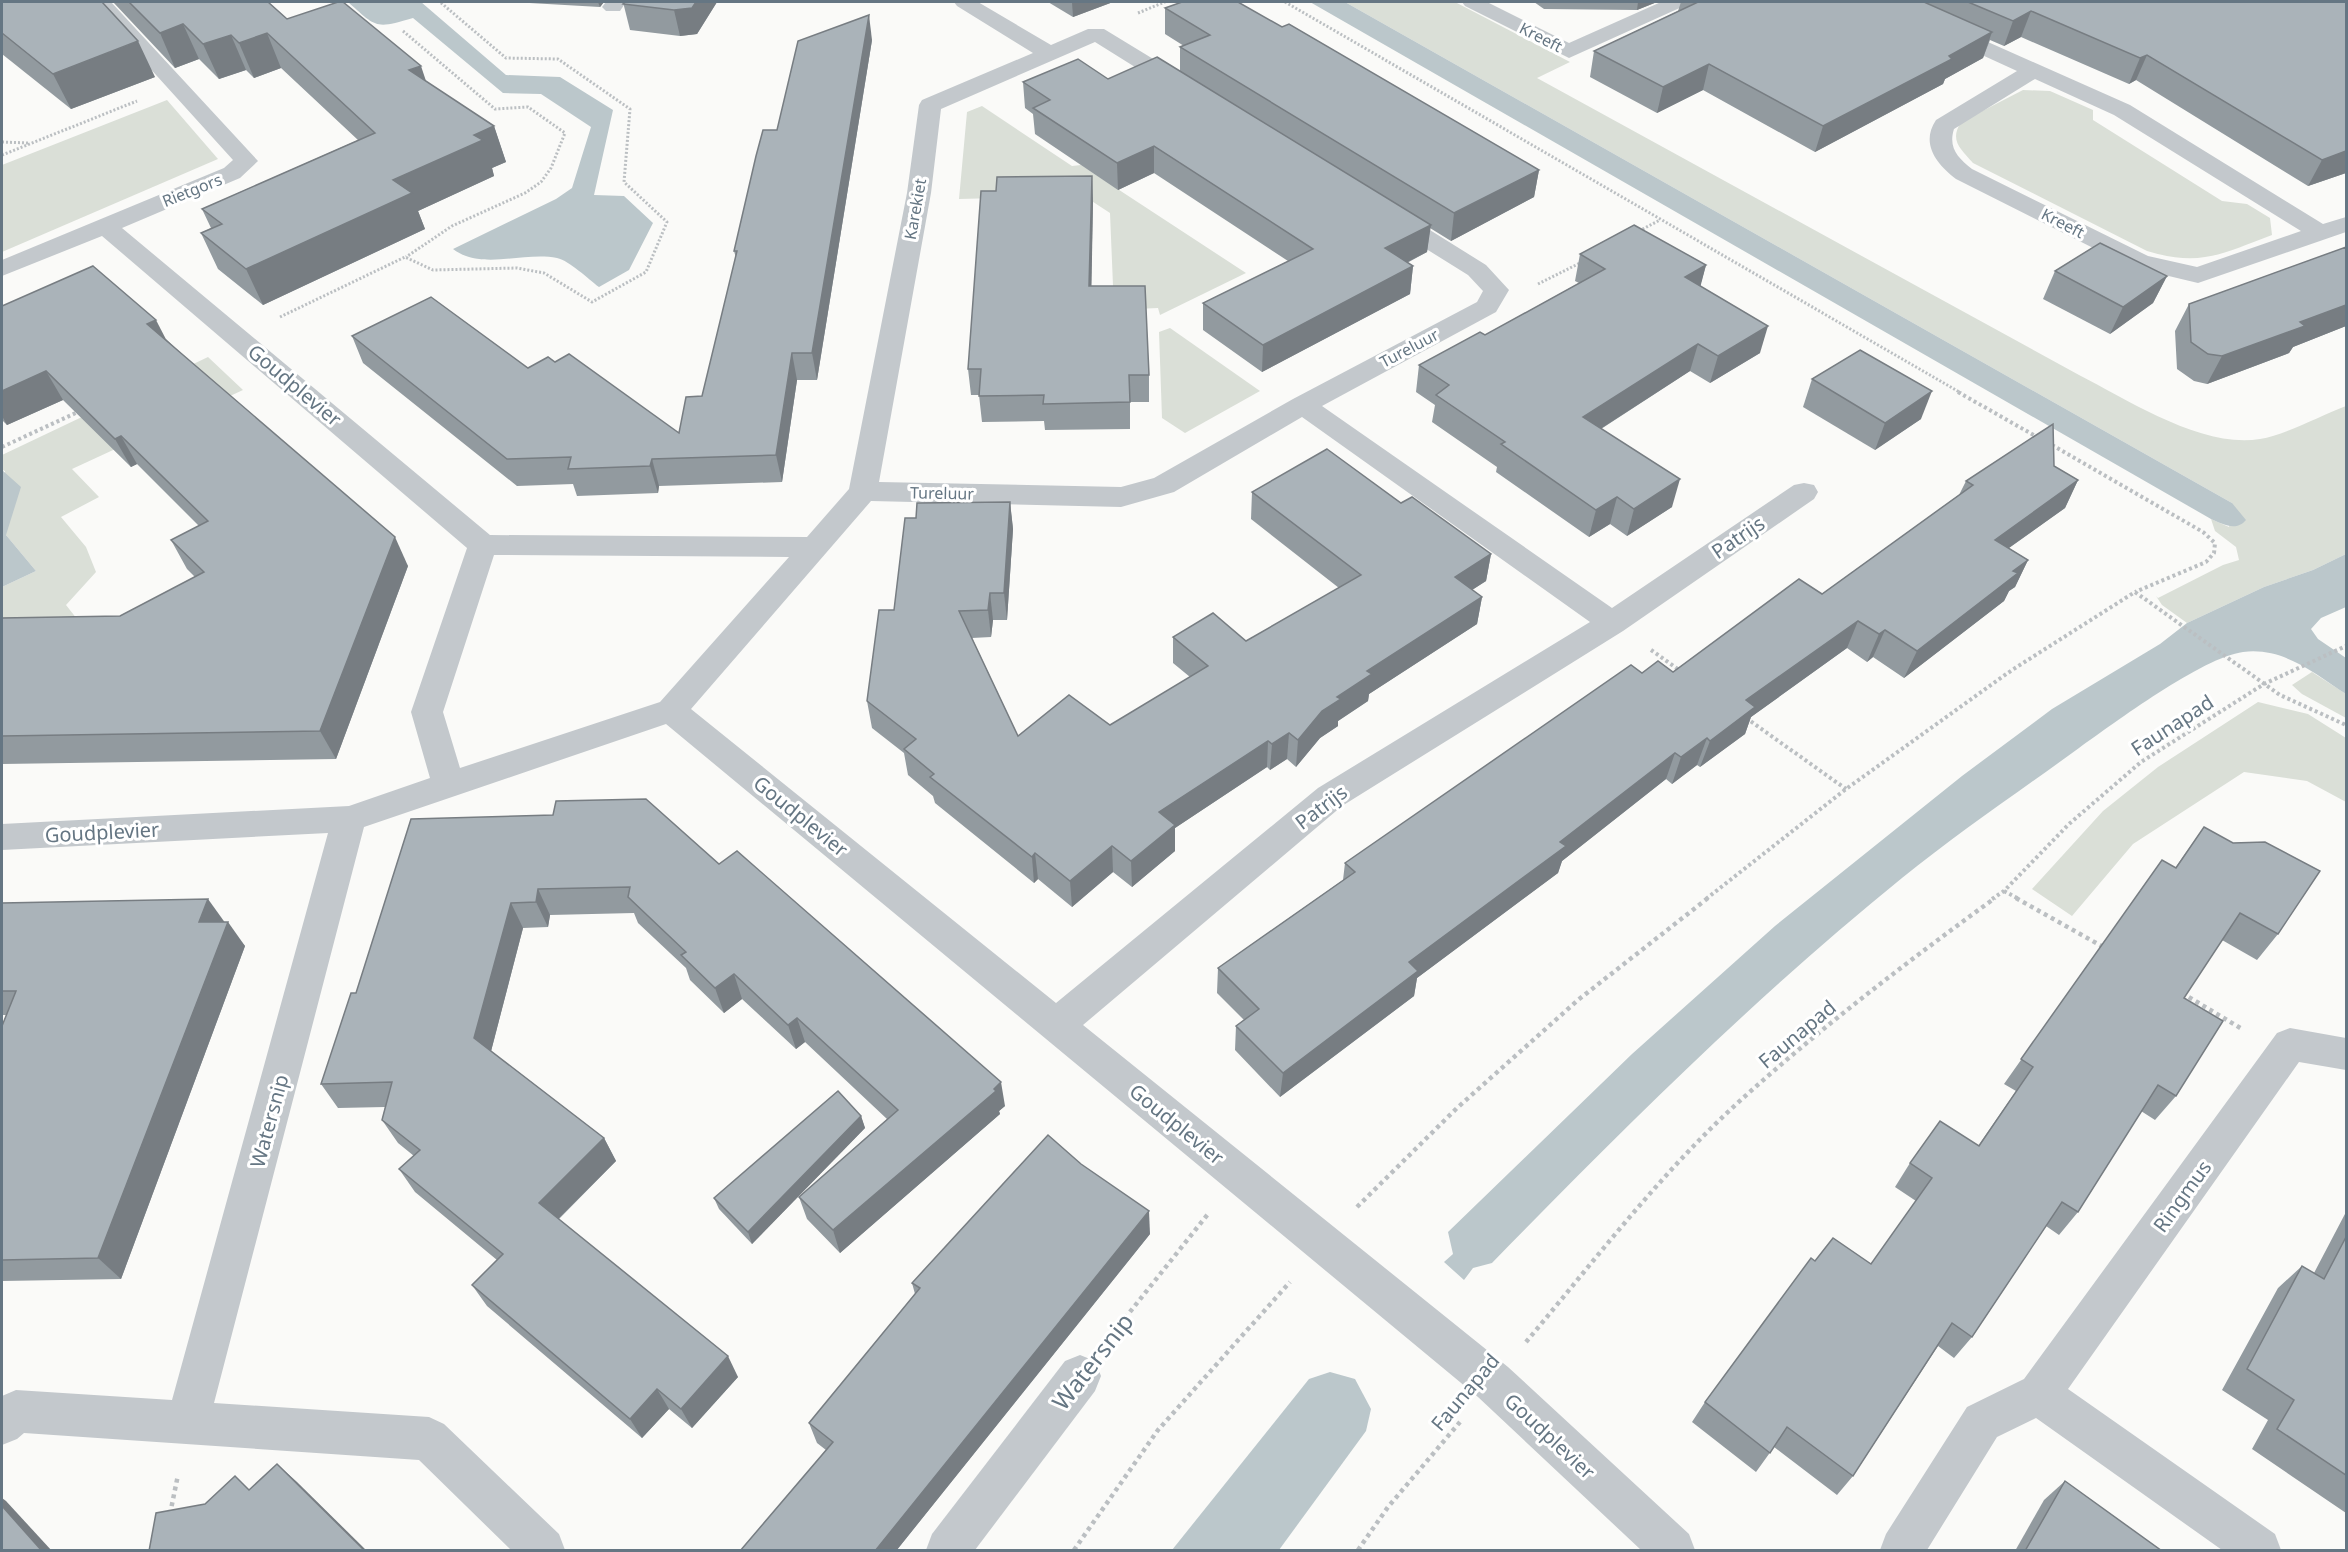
<svg xmlns="http://www.w3.org/2000/svg" width="2348" height="1552" font-family="'Noto Sans',sans-serif">
<rect width="100%" height="100%" fill="#fafaf8"/>
<g fill="#dadfd7">
<path d="M1345,2H1455L1570,62L1537,78L2079,375C2128,400 2203,449 2260,439C2287,434 2320,416 2346,406V554L2313,570L2264,587L2187,623L2162,605L2156,596L2158,598L2223,565L2239,560L2236,547L2215,531L2211,519L2229,527L2232,503Z"/>
<path d="M2023,90L2050,91L2093,110V120L2222,201L2247,204L2270,218L2272,235C2221,254 2201,267 2147,251L1973,163C1961,149 1949,141 1961,122Z"/>
<polygon points="167,100 218,159 2,252 2,165"/>
<polygon points="982,106 1072,166 1081,165 1246,273 1160,315 1158,308 1114,310 1110,213 1084,196 959,199 967,112"/>
<polygon points="1170,328 1260,391 1185,433 1162,418 1159,332"/>
<polygon points="208,357 243,390 72,469 99,497 61,517 86,547 96,572 66,605 88,633 2,634 2,587 36,571 6,535 5,471 2,470 2,455"/>
<polygon points="2312,672 2346,694 2346,718 2302,694 2292,685"/>
<polygon points="2258,702 2308,714 2346,738 2346,802 2307,781 2244,772 2133,844 2072,916 2032,889 2103,811 2158,767"/>
</g>
<g fill="#bbc7cb">
<path d="M348,2H421L506,75L560,77L613,110L594,195L624,196L653,223L629,270L599,287C588,279 570,261 557,258C524,251 482,271 453,249L556,199L572,188L591,127L541,94L503,93L413,18C375,29 377,28 348,2Z"/>
<path d="M1310,2H1345L2232,503L2246,520C2236,532 2223,524 2211,519Z"/>
<polygon points="2,470 21,487 6,535 36,571 2,587"/>
<path d="M2346,554V607L2321,618L2311,629L2318,639L2346,658V694C2314,673 2284,647 2243,652C2203,657 2114,723 2079,748C2020,791 1959,832 1902,878C1756,996 1623,1129 1492,1263L1473,1268L1464,1280L1444,1262L1453,1254L1448,1232L1632,1054L1775,926L1962,776L2052,709L2160,644L2187,623L2264,587L2313,570Z"/>
<polygon points="1330,1372 1355,1379 1371,1409 1366,1431 1279,1550 1172,1550 1309,1379"/>
</g>
<g fill="none" stroke-linecap="round" stroke-linejoin="round">
<g stroke="#bbbfc2" stroke-width="3" stroke-dasharray="2 2" stroke-linecap="butt">
<polyline points="1285,2 1961,393"/>
<polyline points="1138,13 1165,2"/>
<polyline points="403,31 495,109 528,107 565,133 551,168 541,182 525,193 452,226 406,257"/>
<polyline points="2,142 28,143"/>
<polyline points="2,155 137,101"/>
<polyline points="1639,231 1660,220"/>
<polyline points="1538,284 1582,262"/>
<polyline points="280,317 405,257 433,270 517,268 544,273 592,302 646,272 667,222 624,182 630,109 558,59 506,58 440,2"/>
</g>
<g stroke="#bbbfc2" stroke-width="4" stroke-dasharray="3 3" stroke-linecap="butt">
<polyline points="1958,392 2037,437"/>
<polyline points="2052,445 2203,532 2215,543 2214,553 2206,562 2135,592"/>
<polyline points="2,447 80,411"/>
<polyline points="1651,650 1679,670"/>
<polyline points="1746,718 1846,789"/>
<polyline points="2004,891 2019,899"/>
<polyline points="1706,899 1846,789 2012,670 2135,592 2280,695 2346,725"/>
<polyline points="1992,899 2004,891 2069,824 2141,762 2264,684 2346,646"/>
</g>
<g stroke="#bbbfc2" stroke-width="4.5" stroke-dasharray="4 4" stroke-linecap="butt">
<polyline points="2016,898 2105,948"/>
<polyline points="2182,993 2242,1029"/>
<polyline points="1357,1207 1457,1108 1578,1000 1708,898"/>
<polyline points="1110,1337 1208,1214"/>
<path d="M1526,1342C1596,1259 1662,1171 1743,1098C1822,1027 1908,961 1995,898"/>
<polyline points="170,1514 178,1475"/>
<polyline points="1074,1550 1158,1430 1290,1282"/>
<polyline points="1358,1550 1388,1507 1460,1422"/>
</g>
<g fill="#c3c8cc" fill-rule="evenodd">
<path d="M90,2H111L258,161L240,178L122,228L490,535L807,537L849,489L907,193L919,105L922,100L1033,53L957,6L954,2H978L1051,45L1088,29H1104L1191,82L1194,87L1191,92H1175L1095,42L941,109L931,193L879,482L1121,487L1154,478L1293,399L1477,302L1483,291L1468,275L1383,222L1380,217L1383,212L1392,210L1401,212L1486,265L1509,290L1496,312L1322,406L1612,608L1794,485L1804,483L1814,485L1818,492L1814,499L1623,631L1342,806L1083,1025L1508,1367L1689,1534L1695,1550H1641L1478,1397L666,724L364,827L214,1403L429,1417L444,1424L559,1534L565,1550H511L419,1460L24,1433L17,1439L2,1445V1396L16,1390L172,1400L328,833L2,850V824L349,806L430,778L411,712L467,548L102,236L2,276V260L224,168L233,160ZM1302,417L1590,622L1318,788L1056,1003L691,709L871,501L1121,507L1174,492ZM494,555L789,557L660,702L460,768L443,712Z"/>
<polygon points="606,2 626,2 620,11 606,11 602,7"/>
<polygon points="1462,2 1487,2 1569,43 1661,2 1687,2 1684,6 1569,58 1465,6"/>
<path d="M1872,2H1898L2130,105L2323,224L2346,217V232L2198,283L2131,267L1956,179C1937,164 1920,144 1936,120L2017,71L1875,6ZM2035,79L2114,115L2301,231L2197,267L2148,256L1972,169C1958,158 1948,148 1954,129Z"/>
<polygon points="2290,1028 2346,1038 2346,1070 2299,1062 2068,1389 2275,1534 2281,1550 2222,1550 2036,1418 1997,1437 1927,1550 1880,1550 1886,1534 1967,1407 2024,1379 2277,1033"/>
<polygon points="1080,1355 1095,1361 1101,1376 1095,1391 975,1550 926,1550 932,1534 1065,1361"/>
</g>
</g>
<g fill="#929a9f">
<polygon points="2,2 155,77 71,109 2,54"/>
<polygon points="113,2 268,2 287,19 426,82 494,126 506,162 492,168 494,176 418,211 425,229 263,305 218,269 201,233 211,228 202,209 358,140 281,68 254,78 246,70 219,79 199,59 175,68"/>
<polygon points="512,2 604,2 600,7"/>
<polygon points="623,2 717,2 697,34 680,36 630,30"/>
<polygon points="1048,2 1113,2 1073,17"/>
<polygon points="1534,2 1657,2 1637,10 1544,9"/>
<polygon points="1681,2 2346,2 2346,173 2308,186 2136,80 2129,84 2021,37 2004,46 1990,40 1983,58 1945,79 1943,84 1815,152 1703,90 1657,113 1590,77 1594,51 1678,11"/>
<polygon points="1165,8 1539,170 1534,197 1451,241 1430,228 1427,252 1407,263 1413,266 1410,294 1262,372 1203,330 1203,303 1288,261 1154,173 1118,190 1035,134 1033,114 1025,108 1023,82 1108,79 1180,72 1180,47 1184,46 1165,34"/>
<polygon points="872,40 817,380 797,380 782,482 659,486 658,493 577,496 573,484 517,486 363,363 352,336 528,368 555,362 679,433 702,396 736,258 734,251 777,130"/>
<polygon points="1092,176 1093,202 1091,286 1149,375 1149,402 1130,402 1130,429 1045,430 1044,421 982,422 979,395 971,395 968,369 996,191"/>
<polygon points="2346,247 2346,326 2293,347 2289,353 2207,384 2194,381 2177,369 2175,331 2189,304"/>
<polygon points="1580,254 1706,265 1700,286 1760,353 1710,383 1690,371 1601,429 1672,507 1627,536 1610,524 1589,537 1496,472 1497,467 1432,422 1435,405 1416,392 1419,365 1485,335 1579,283 1575,281"/>
<polygon points="2055,271 2167,276 2153,303 2110,334 2043,299"/>
<polygon points="2,306 166,339 408,566 336,759 2,764 2,618 120,616 195,577 187,569 171,540 199,526 137,464 131,467 63,400 7,425 2,420"/>
<polygon points="1812,379 1921,419 1875,450 1803,407"/>
<polygon points="2054,466 2078,480 2065,508 2009,548 2028,560 2015,587 2009,591 2004,601 1904,678 1873,657 1867,662 1847,648 1751,717 1745,734 1700,767 1697,765 1672,784 1666,779 1562,861 1558,873 1417,978 1414,996 1280,1097 1235,1050 1236,1026 1244,1020 1217,993 1218,968 1343,880 1345,863 1642,673 1673,672 1822,594 1959,495 1966,481"/>
<polygon points="1252,492 1401,503 1491,554 1486,581 1472,590 1482,597 1477,624 1369,694 1368,701 1338,721 1338,726 1320,738 1296,767 1287,759 1270,770 1267,767 1175,828 1175,851 1132,887 1113,872 1072,907 1038,879 1034,883 935,803 933,796 908,775 904,753 872,728 867,701 894,610 916,518 1010,502 1013,529 1007,620 993,620 991,637 972,638 1018,736 1110,725 1190,677 1173,663 1173,637 1246,641 1339,588 1251,519"/>
<polygon points="411,819 719,864 1005,1106 999,1111 1000,1114 840,1253 807,1219 799,1197 887,1119 805,1042 796,1049 742,999 724,1013 690,980 686,968 638,923 634,913 550,915 548,927 523,928 491,1051 604,1138 616,1161 559,1219 738,1377 692,1428 669,1409 642,1438 487,1306 472,1285 497,1260 415,1192 399,1169 414,1156 398,1143 382,1120 385,1107 338,1108 321,1084 356,993"/>
<polygon points="2204,827 2278,934 2257,960 2222,940 2184,998 2176,1096 2155,1120 2141,1111 2078,1212 2059,1235 2046,1226 1972,1337 1954,1358 1938,1346 1853,1476 1837,1495 1774,1447 1756,1472 1692,1422 1705,1402 1815,1261 1871,1264 1916,1201 1895,1187 1910,1163 1978,1146 2016,1091 2004,1084 2162,860 2175,868"/>
<polygon points="2,903 224,922 245,946 121,1279 2,1281 2,1026 6,1015 2,1015"/>
<polygon points="861,1116 865,1128 752,1244 719,1209 714,1198"/>
<polygon points="2346,1212 2346,1513 2252,1449 2268,1420 2222,1390 2278,1288 2302,1266 2314,1273"/>
<polygon points="1150,1234 896,1551 740,1551 826,1450 817,1443 809,1423 915,1294 912,1283"/>
<polygon points="2065,1481 2162,1551 2015,1551 2044,1500"/>
</g>
<g fill="#777d82">
<polygon points="598,2 604,2 600,7"/>
<polygon points="696,2 717,2 697,34 680,36 674,10"/>
<polygon points="1072,2 1113,2 1073,17"/>
<polygon points="1638,2 1657,2 1637,10"/>
<polygon points="2031,11 2021,37 2004,46 2013,21"/>
<polygon points="869,15 872,40 817,380 812,353"/>
<polygon points="183,24 199,59 175,68 160,33"/>
<polygon points="1992,32 1983,58 1945,79 1943,84 1815,152 1823,126"/>
<polygon points="267,33 281,68 254,78 239,43"/>
<polygon points="231,35 246,70 219,79 203,44"/>
<polygon points="138,41 155,77 71,109 53,74"/>
<polygon points="2147,55 2136,80 2129,84 2140,58"/>
<polygon points="1709,64 1703,90 1657,113 1663,87"/>
<polygon points="421,66 433,102 409,70"/>
<polygon points="494,126 506,162 492,168 494,176 418,211 425,229 263,305 246,269 393,180 474,135"/>
<polygon points="1154,146 1154,173 1118,190 1117,163"/>
<polygon points="2346,151 2346,173 2308,186 2322,160"/>
<polygon points="1539,170 1534,197 1451,241 1454,213"/>
<polygon points="1092,176 1093,202 1091,313 1089,286"/>
<polygon points="1431,225 1427,252 1382,275 1385,248"/>
<polygon points="1706,265 1699,292 1685,277"/>
<polygon points="1413,266 1410,294 1262,372 1263,345"/>
<polygon points="2167,276 2153,303 2110,334 2123,307"/>
<polygon points="2346,305 2346,326 2293,347 2289,353 2207,384 2222,356 2300,322"/>
<polygon points="156,320 171,349 147,324"/>
<polygon points="1768,326 1760,353 1710,383 1718,356"/>
<polygon points="1698,344 1690,371 1577,444 1583,417"/>
<polygon points="792,353 797,380 782,482 776,455"/>
<polygon points="46,371 63,400 7,425 2,416 2,391"/>
<polygon points="1932,391 1921,419 1875,450 1885,423"/>
<polygon points="121,436 137,464 131,467 115,439"/>
<polygon points="652,459 659,486 658,493 650,466"/>
<polygon points="1680,479 1672,507 1627,536 1634,509"/>
<polygon points="2078,480 2065,508 1982,567 1995,540"/>
<polygon points="1617,497 1610,524 1589,537 1596,510"/>
<polygon points="1010,502 1013,529 1007,620 1004,593"/>
<polygon points="395,537 408,566 336,759 320,731"/>
<polygon points="1491,554 1486,581 1450,604 1455,577"/>
<polygon points="2028,560 2015,587 2009,591 2004,601 1904,678 1917,651 2013,571"/>
<polygon points="990,593 993,620 991,637 988,610"/>
<polygon points="1482,597 1477,624 1369,694 1368,701 1338,721 1338,726 1320,738 1296,767 1298,740 1322,711 1337,697 1367,671"/>
<polygon points="1858,621 1847,648 1751,717 1745,734 1700,767 1710,741 1746,700"/>
<polygon points="1885,630 1873,657 1867,662 1879,634"/>
<polygon points="1289,733 1287,759 1270,770 1272,744"/>
<polygon points="1707,738 1697,765 1672,784 1681,757"/>
<polygon points="1268,741 1267,767 1175,828 1175,851 1132,887 1131,861 1159,812"/>
<polygon points="1675,753 1666,779 1562,861 1558,873 1417,978 1414,996 1280,1097 1283,1073 1409,962 1560,842"/>
<polygon points="1112,846 1113,872 1072,907 1070,881"/>
<polygon points="1035,853 1038,879 1034,883 1032,857"/>
<polygon points="538,889 550,915 548,927 536,902"/>
<polygon points="208,899 226,924 199,922"/>
<polygon points="511,903 523,928 488,1063 474,1038"/>
<polygon points="228,922 245,946 121,1279 98,1258"/>
<polygon points="734,974 742,999 724,1013 715,988"/>
<polygon points="797,1018 805,1042 796,1049 788,1025"/>
<polygon points="1001,1082 1005,1106 999,1111 1000,1114 840,1253 833,1230"/>
<polygon points="861,1116 865,1128 752,1244 748,1232"/>
<polygon points="604,1138 616,1161 552,1225 539,1203"/>
<polygon points="1149,1211 1150,1234 896,1551 875,1551"/>
<polygon points="728,1356 738,1377 692,1428 681,1409"/>
<polygon points="657,1389 669,1409 642,1438 630,1419"/>
<polygon points="277,1464 297,1482 367,1551 365,1551"/>
<polygon points="2,1498 6,1501 52,1551 42,1551 2,1506"/>
</g>
<g fill="#aab3b9" stroke="#777d82" stroke-width="1.5">
<polygon points="2,2 102,2 138,41 53,74 2,33"/>
<polygon points="129,2 268,2 287,19 338,2 343,2 421,66 409,70 494,126 474,135 483,140 393,180 412,193 246,269 201,233 222,224 202,209 375,133 267,33 239,43 231,35 203,44 183,24 160,33"/>
<polygon points="625,2 696,2 692,8 674,10 623,4"/>
<polygon points="1182,2 1238,2 1282,27 1289,24 1539,170 1454,213 1180,47 1210,35 1165,8"/>
<polygon points="1698,2 1924,2 1992,32 1949,56 1952,59 1823,126 1709,64 1663,87 1594,51"/>
<polygon points="1968,2 2346,2 2346,151 2322,160 2147,55 2140,58 2031,11 2013,21"/>
<polygon points="869,15 812,353 792,353 776,455 652,459 650,466 568,469 571,457 507,459 352,336 431,297 528,368 548,357 555,362 569,354 679,433 686,397 702,396 737,251 734,251 756,156 763,130 777,130 798,41"/>
<polygon points="1157,57 1431,225 1385,248 1413,266 1263,345 1203,303 1313,249 1154,146 1117,163 1033,108 1050,100 1023,82 1078,59 1108,79"/>
<polygon points="1092,176 1089,286 1145,286 1149,375 1129,375 1130,402 1043,404 1044,395 979,396 981,369 968,369 981,191 996,191 997,177"/>
<polygon points="1634,225 1706,265 1685,277 1768,326 1718,356 1698,344 1583,417 1680,479 1634,509 1617,497 1596,510 1501,444 1505,442 1436,395 1449,385 1419,365 1480,332 1485,335 1605,269 1580,254"/>
<polygon points="2100,243 2167,276 2123,307 2055,271"/>
<polygon points="2346,247 2346,305 2300,322 2305,326 2222,356 2208,354 2191,342 2189,304"/>
<polygon points="93,266 156,320 147,324 395,537 320,731 2,736 2,618 120,616 204,572 171,540 208,521 121,436 115,439 46,371 2,391 2,306"/>
<polygon points="1860,350 1932,391 1885,423 1812,379"/>
<polygon points="2053,424 2054,466 2078,480 1995,540 2028,560 2013,571 2018,573 1917,651 1885,630 1879,634 1858,621 1746,700 1755,707 1710,741 1707,738 1681,757 1675,753 1560,842 1566,846 1409,962 1418,971 1283,1073 1236,1026 1259,1009 1218,968 1355,872 1345,863 1631,665 1642,673 1658,661 1673,672 1799,579 1822,594 1973,485 1966,481"/>
<polygon points="1327,449 1401,503 1412,497 1491,554 1455,577 1482,597 1367,671 1372,674 1337,697 1341,699 1322,711 1298,740 1289,733 1272,744 1268,741 1159,812 1175,825 1131,861 1112,846 1070,881 1035,853 1032,857 930,777 934,774 904,749 916,739 867,701 879,610 894,610 905,518 916,518 917,503 1010,502 1004,593 990,593 988,610 959,611 1018,736 1069,695 1110,725 1208,666 1173,637 1213,613 1246,641 1361,575 1252,492"/>
<polygon points="646,799 719,864 737,851 1001,1082 994,1089 996,1091 833,1230 799,1197 898,1110 797,1018 788,1025 734,974 715,988 681,955 686,952 628,897 630,887 538,889 536,902 511,903 474,1038 604,1138 539,1203 728,1356 681,1409 657,1389 630,1419 472,1285 503,1254 399,1169 420,1150 382,1120 392,1082 321,1084 351,993 356,993 411,819 553,815 556,801"/>
<polygon points="2204,827 2233,843 2265,842 2320,871 2278,934 2240,913 2184,998 2223,1021 2176,1096 2158,1085 2078,1212 2062,1202 1972,1337 1952,1323 1853,1476 1787,1427 1770,1453 1705,1402 1811,1258 1815,1261 1833,1238 1871,1264 1932,1178 1910,1163 1940,1121 1979,1146 2033,1067 2021,1059 2162,860 2176,868"/>
<polygon points="208,899 199,922 228,922 98,1258 2,1260 2,1026 16,991 2,991 2,903"/>
<polygon points="838,1091 861,1116 748,1232 714,1198"/>
<polygon points="1048,1135 1081,1164 1149,1211 875,1551 740,1551 833,1442 809,1423 920,1288 912,1283"/>
<polygon points="2346,1237 2346,1475 2277,1429 2294,1400 2247,1369 2302,1266 2324,1279"/>
<polygon points="277,1464 365,1551 149,1551 156,1513 205,1504 235,1476 249,1490"/>
<polygon points="2065,1481 2162,1551 2025,1551"/>
<polygon points="2,1506 42,1551 2,1551"/>
</g>
<g text-anchor="middle" dominant-baseline="central" stroke-width="6" stroke-linejoin="round" paint-order="stroke">
<g font-size="16" fill="#657683" stroke="#fff">
<text transform="translate(1541 37) rotate(27)">Kreeft</text>
<text transform="translate(192 190) rotate(-22)">Rietgors</text>
<text transform="translate(915 209) rotate(-80)">Karekiet</text>
<text transform="translate(2063 223) rotate(27)">Kreeft</text>
<text transform="translate(1409 348) rotate(-28)">Tureluur</text>
<text transform="translate(942 493) rotate(1)">Tureluur</text>
</g>
<g font-size="20" fill="#657683" stroke="#fff">
<text transform="translate(295 385) rotate(40)">Goudplevier</text>
<text transform="translate(1738 537) rotate(-34)">Patrijs</text>
<text transform="translate(2172 725) rotate(-33)">Faunapad</text>
<text transform="translate(1321 807) rotate(-37)">Patrijs</text>
<text transform="translate(801 816) rotate(39)">Goudplevier</text>
<text transform="translate(102 832) rotate(-3)">Goudplevier</text>
<text transform="translate(1797 1034) rotate(-40)">Faunapad</text>
<text transform="translate(269 1121) rotate(-75)">Watersnip</text>
<text transform="translate(1177 1124) rotate(39)">Goudplevier</text>
<text transform="translate(2182 1196) rotate(-54)">Ringmus</text>
<text transform="translate(1465 1392) rotate(-50)">Faunapad</text>
<text transform="translate(1550 1436) rotate(43)">Goudplevier</text>
</g>
<g font-size="24" fill="#657683" stroke="#fff">
<text transform="translate(1092 1361) rotate(-52)">Watersnip</text>
</g>
</g>
<rect width="2348" height="1552" fill="none" stroke="#657683" stroke-width="6"/>
</svg>
